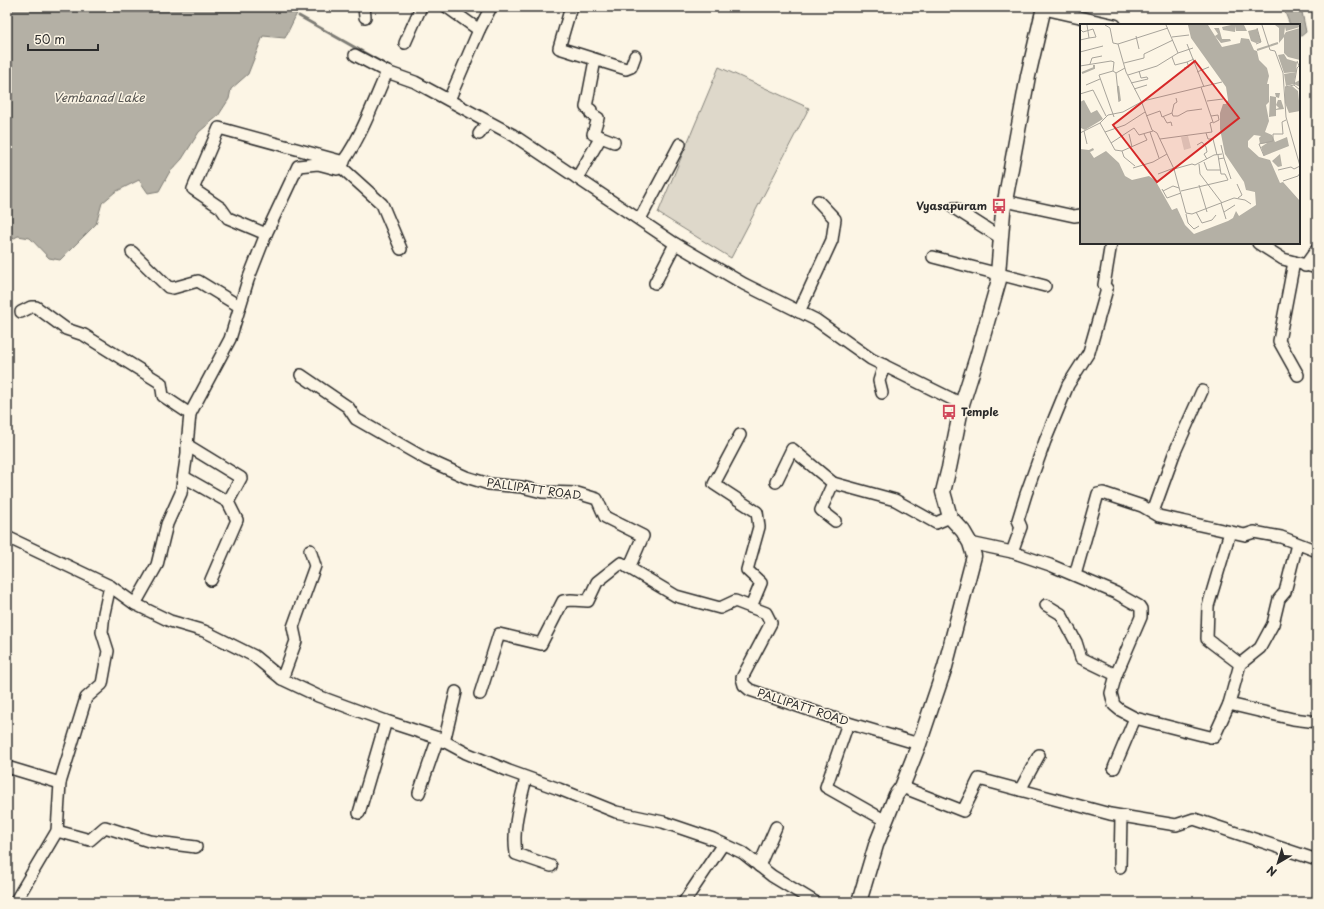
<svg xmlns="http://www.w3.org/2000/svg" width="1324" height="909" font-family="'Playpen Sans',sans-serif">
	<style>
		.green { fill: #ded8ca; stroke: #84827a }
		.water { fill: #b4b0a5; stroke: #7d7b74 }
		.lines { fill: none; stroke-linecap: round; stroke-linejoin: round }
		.stream { stroke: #7d7b74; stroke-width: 3 }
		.minor-casing { stroke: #2b2b2b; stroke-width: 14 }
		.major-casing { stroke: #2b2b2b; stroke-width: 17 }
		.minor { stroke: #fcf5e5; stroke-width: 11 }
		.major { stroke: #fcf5e5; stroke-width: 14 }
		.labels { text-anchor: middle; stroke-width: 3; stroke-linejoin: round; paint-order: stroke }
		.poi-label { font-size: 11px; font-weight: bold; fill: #2b2b2b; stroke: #fcf5e5; text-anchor: end }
		.street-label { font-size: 11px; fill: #2b2b2b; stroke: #fcf5e5 }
		.water-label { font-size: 12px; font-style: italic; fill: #545350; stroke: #fcf5e5 }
		.inset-river { fill: none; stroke: #b4b0a5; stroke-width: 2 }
		.inset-road { fill: none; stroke: #a8a49b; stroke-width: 1 }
		.view { fill: #d62828; fill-opacity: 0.15; stroke: #d62828; stroke-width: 2 }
		.inset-edge { fill: none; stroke: #2b2b2b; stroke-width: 2 }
	</style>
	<rect width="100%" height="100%" fill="#fcf5e5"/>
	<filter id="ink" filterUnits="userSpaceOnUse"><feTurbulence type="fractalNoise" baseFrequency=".025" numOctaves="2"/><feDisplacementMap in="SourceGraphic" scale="8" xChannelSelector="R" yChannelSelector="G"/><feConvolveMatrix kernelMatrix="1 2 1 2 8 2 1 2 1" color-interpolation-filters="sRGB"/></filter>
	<g filter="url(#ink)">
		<!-- green -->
		<polygon class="green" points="719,67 809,108 731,258 658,213"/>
		<!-- water -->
		<g class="water">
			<polygon points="7,7 290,7 298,11 285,38 263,36 248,74 231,89 229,99 218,116 199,132 182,159 169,173 159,191 148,193 139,180 115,192 102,203 96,224 60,260 49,258 30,238 18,236 7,242"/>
			<polygon points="1283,7 1301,7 1306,32 1300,37 1299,25 1290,25"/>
		</g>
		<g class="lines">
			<!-- stream -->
			<polyline class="stream" points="299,16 395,70"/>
			<defs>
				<g id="minor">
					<polyline points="364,7 365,17"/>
					<polyline points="447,7 479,30 449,100"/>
					<polyline points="571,7 559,48 626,69 631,67 635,56"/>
					<polyline points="1044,9 1115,25"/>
					<polyline points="479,30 491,7"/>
					<polyline points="405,43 421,7"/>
					<polyline points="355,55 387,72"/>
					<polyline points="479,134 488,122"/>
					<polyline points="601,137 614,142"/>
					<polyline points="340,166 382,204 401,249"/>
					<polyline points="577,178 601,137 593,134 598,118 591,114 591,110 586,107 595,60"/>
					<polyline points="1005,201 1074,216 1081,215"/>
					<polyline points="954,208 1001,238"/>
					<polyline points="640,219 680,144"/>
					<polyline points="266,234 228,218 221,208 193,189 219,128 344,162"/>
					<polyline points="1258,243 1283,259 1317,268"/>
					<polyline points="132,252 168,287 173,288 198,281 239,306"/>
					<polyline points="933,257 1045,286"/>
					<polyline points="1294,262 1279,341 1298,375"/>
					<polyline points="1305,266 1317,249"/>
					<polyline points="655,283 675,244"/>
					<polyline points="21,312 31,307 36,307 66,329 84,335 161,383 163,396 190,414"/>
					<polyline points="799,312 832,240 835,219 818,201"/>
					<polyline points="301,375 348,407 356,419 426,459 466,477 489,484 522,487 542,492 577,493 597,499 605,517 643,536 629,568 676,596 720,608 735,601 766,613 771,623 742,678 744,685 750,690 848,723 919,744"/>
					<polyline points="882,393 879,381 884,365"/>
					<polyline points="740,435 714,484 757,512 759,527 747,570 761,583 751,607"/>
					<polyline points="187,445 241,478 228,502"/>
					<polyline points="184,477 228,502 237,520 211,580"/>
					<polyline points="776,482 792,449 833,483 821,510 835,521"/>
					<polyline points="833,483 895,500 936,523 950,517"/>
					<polyline points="1153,512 1174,454 1202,391"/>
					<polyline points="1230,532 1208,606 1207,639 1240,664"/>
					<polyline points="7,537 110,586 135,604 170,621 204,631 254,656 282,679 318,696 386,721 438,738 466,753 509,771 559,789 616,812 663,822 713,839 743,853 772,876 815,902"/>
					<polyline points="970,543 1012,552 1050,565 1116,593 1139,606 1141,609 1141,617 1116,675 1111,693 1114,705 1120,710 1135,718 1210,737 1214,737 1229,704 1293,719 1317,722"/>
					<polyline points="1012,552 1021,527 1018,520 1026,494 1045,441 1068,385 1089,352 1107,289 1104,285 1111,243"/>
					<polyline points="1075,575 1098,494 1103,493 1142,506 1159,516 1245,535 1254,532 1281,537 1317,551"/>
					<path d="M135 604 157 565 167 524 181 493 187 453V445L190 414 230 339 248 280 266 234 298 166 318 164 337 169C358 146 374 101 387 72L415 82 513 135 674 243 744 284 816 320 871 359 962 404"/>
					<polyline points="1046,605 1061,614 1076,642 1081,658 1116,675"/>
					<polyline points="282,679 296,641 293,627 315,566 310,550"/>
					<polyline points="480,694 499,634 541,644 563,601 571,600 588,601 597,582 621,563 629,568"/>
					<polyline points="1229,704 1240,664 1260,648 1273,624 1279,599 1285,592 1297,544"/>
					<polyline points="848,723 826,787 886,821"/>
					<polyline points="444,742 456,692"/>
					<polyline points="7,767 60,783"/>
					<polyline points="1114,768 1135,718"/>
					<path d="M526 778C520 803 512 827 516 854L551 866"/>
					<polyline points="902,787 963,811 979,779 1110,814 1176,825 1194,819 1317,860"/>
					<polyline points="1020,790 1039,755"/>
					<polyline points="419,793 438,738"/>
					<polyline points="359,813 386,721"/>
					<polyline points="57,831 90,840 105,827 149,841 196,847"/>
					<polyline points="759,866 776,827"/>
					<polyline points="1120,867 1121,816"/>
					<polyline points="15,902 57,831 60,783 86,698 102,684 108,651 102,632 104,613 110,586"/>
					<polyline points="684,902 723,844"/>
				</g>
				<polyline id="major" points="859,902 876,845 896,795 902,787 919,744 945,667 974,556 970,543 963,531 950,517 943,492 949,468 962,404 977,357 999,280 998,274 1003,212 1028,76 1044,7"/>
			</defs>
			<!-- minor casing -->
			<use href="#minor" class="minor-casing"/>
			<!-- major casing -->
			<use href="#major" class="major-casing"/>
			<!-- minor -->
			<use href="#minor" class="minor"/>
			<!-- major -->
			<use href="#major" class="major"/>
		</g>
	</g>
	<!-- icons -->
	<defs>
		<symbol id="bus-bare" viewBox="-9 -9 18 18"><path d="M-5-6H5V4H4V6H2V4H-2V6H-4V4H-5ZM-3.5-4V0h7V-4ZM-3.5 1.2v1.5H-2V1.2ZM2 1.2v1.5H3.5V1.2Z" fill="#d1495b" stroke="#fcf5e5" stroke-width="2.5" paint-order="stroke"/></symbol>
	</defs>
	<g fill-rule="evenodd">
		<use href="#bus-bare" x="988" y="195" width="22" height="22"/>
		<use href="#bus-bare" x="938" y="401" width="22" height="22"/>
	</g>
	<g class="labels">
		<!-- poi labels -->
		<g class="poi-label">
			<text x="987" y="210">Vyasapuram</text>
			<text x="961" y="416" text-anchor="start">Temple</text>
		</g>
		<!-- street labels -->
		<g class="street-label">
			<text transform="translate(534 489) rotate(8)" y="4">PALLIPATT ROAD</text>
			<text transform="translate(803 707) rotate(18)" y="4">PALLIPATT ROAD</text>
		</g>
		<!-- water labels -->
		<g class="water-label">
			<text x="99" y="102">Vembanad Lake</text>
		</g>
	</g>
	<!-- overview -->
	<g transform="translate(1080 24)">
		<rect width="220" height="220" fill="#fcf5e5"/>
		<path d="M108 112 111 124 104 126 101 113Z" fill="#ded8ca"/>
		<path d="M108 1H128L142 23 160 19 161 14 169 15 174 26 177 27 179 36 187 44 189 52 187 60H189V78L186 81 189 97 185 108 192 111 195 118 207 113 209 122 184 132 181 123 187 119 180 120 179 114 181 112 174 111 168 117V123L179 133 190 136 200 159 203 158 220 177V219H0V125L9 126 13 124 14 126 10 128 14 134 26 127 39 139 45 152 52 156 69 152 75 156 92 186 97 184 105 201 114 210 148 197 153 194 156 187 159 192 176 181 175 168 166 166 164 158 145 130 140 105V89L143 80H146L148 76 146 63 111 14ZM151 1H164L167 7H156V2L155 8 143 6 142 3ZM195 1H220V3L206 7 205 3 204 11 206 8 220 4V41V36L208 33 204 29V13L199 19V4ZM134 4H139L142 15H150L151 17 141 19 135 12 138 10ZM177 5 181 18 176 19 171 17 168 7ZM204 30 207 35 217 38 216 48 204 49 198 31ZM216 48 214 59 220 56V63L214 60 206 62 204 50ZM212 62 218 67 220 87 209 89 205 79V63ZM195 69H200L199 74 196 73V85L199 84 196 81 198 76H201L204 85 196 86V92L189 93 190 72 196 73ZM4 76 11 89 17 86 23 95 5 106 1 104 0 108V78ZM200 130 202 142 198 143 192 137Z" fill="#b4b0a5"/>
		<path class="inset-river" d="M177 26 198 19M2 49 14 44V41M38 62 40 77"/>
		<path class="inset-road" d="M25 1 30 4 33 19 38 20 46 48 62 79 72 106 77 109 94 145 106 189M182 1 190 26 195 27 203 49 206 93 220 142M0 5 3 8 13 5 16 13 9 14M56 12 59 25M92 13 109 11M0 16 9 14 7 1M38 20 88 4M107 20 124 63M176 20 181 18 177 4M0 28 23 22M98 29 113 24M92 33 95 41 107 38M44 39 64 34V30L93 16M10 40 12 34 22 32M0 42 31 37 34 38 33 47 36 49 45 44M104 44 109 43 107 38 114 35M33 47 19 51 34 93M59 47 61 54 67 53 68 55M117 48 129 43M36 49 39 78M48 51 77 42 98 29 86 1M51 59 68 55M6 61 20 55M214 61 217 44 219 42 217 37M205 63 214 61 220 66M54 65 67 61M0 70 13 66 26 92M127 77 143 75M92 89 94 80 97 78 96 74M66 92 80 87 82 93 92 89 93 92H98L107 87 122 85M83 92 87 99 91 98 92 102M131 92 138 91 139 96 133 99M20 99 35 126 42 127 44 133 55 142M4 107 7 120M25 108 45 101 65 88M70 108 79 134M0 109 20 99 28 91 43 88 63 77 142 58M126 109 128 115H133L137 131M49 110 52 123M80 115 132 108 130 99 133 98 121 63M31 119 54 104 59 111 73 107M117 121 122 118 126 123 127 128 124 130 127 135M42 127 67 116 64 110M184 132 179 120 193 117V110H203L202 98 206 96M144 134 151 155M138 135 144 134 141 121M124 138 127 146H140M119 140 120 150 142 179M53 144 73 138 87 130M94 145 112 140 115 141 134 131 142 130M198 146 211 143 214 145 220 142M78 150 94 144M203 157 218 152 220 149M157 160 162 171 158 174M119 161 127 188M82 165 87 174 101 169M83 167 93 162 99 164M101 167 148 156 145 150H141L138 131M141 179 146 195M116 188 122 199 132 196 136 191M144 188 155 181M106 189 112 190 154 174 165 176 171 180M106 190 108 199 114 205 119 202"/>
		<path class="view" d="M115 37 159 94 77 158 33 101Z"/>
		<rect width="220" height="220" class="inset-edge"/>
	</g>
	<!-- margin -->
	<rect width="1324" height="909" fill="none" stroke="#fcf5e5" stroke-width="24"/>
	<rect x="12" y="12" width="1300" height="885" fill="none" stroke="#2b2b2b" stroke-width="1.5" filter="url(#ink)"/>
	<!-- north arrow -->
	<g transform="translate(1278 863) rotate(218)" stroke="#fcf5e5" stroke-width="3" paint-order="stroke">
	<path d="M0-3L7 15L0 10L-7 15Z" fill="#2b2b2b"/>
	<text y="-6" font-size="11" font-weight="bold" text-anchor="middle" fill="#2b2b2b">N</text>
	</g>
	<!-- scale -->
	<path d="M28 44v6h70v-6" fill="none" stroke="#2b2b2b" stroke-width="2"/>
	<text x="34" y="44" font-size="12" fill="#2b2b2b" stroke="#fcf5e5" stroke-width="3" paint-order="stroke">50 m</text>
</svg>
